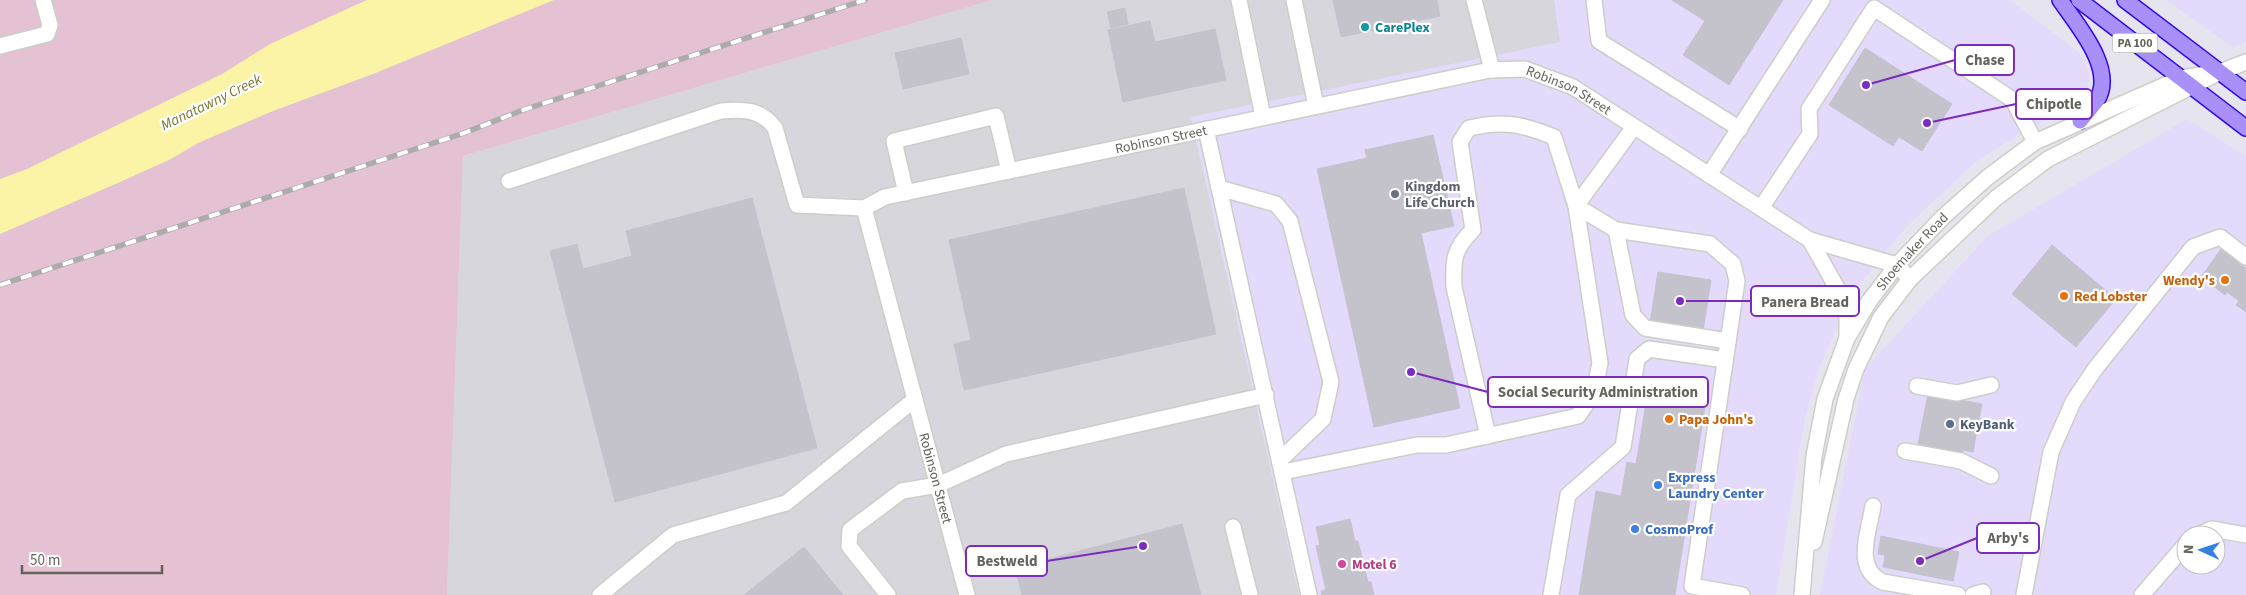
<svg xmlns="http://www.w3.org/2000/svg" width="2246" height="595" font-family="'Source Sans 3',sans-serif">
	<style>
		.commercial { fill: #e3dafc; fill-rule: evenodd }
		.industrial { fill: #d7d6dc }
		.green { fill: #e4c1d3 }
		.water { fill: #fbf4a6 }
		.building { fill: #c4c2cb; stroke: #c5c2d2 }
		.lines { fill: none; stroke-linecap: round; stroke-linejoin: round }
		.minor-casing { stroke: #cdcec7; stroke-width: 18 }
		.highway-casing { stroke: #300ae7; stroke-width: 18 }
		.minor { stroke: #fff; stroke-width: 15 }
		.highway { stroke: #a890f8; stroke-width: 15 }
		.rail-casing { stroke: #acacaa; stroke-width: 5.5 }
		.rail { stroke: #fff; stroke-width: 4; stroke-dasharray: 11; stroke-linecap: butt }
		.culture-dot { fill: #0f9aa8; stroke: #fff; stroke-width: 2 }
		.worship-dot { fill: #6b7280; stroke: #fff; stroke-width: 2 }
		.food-dot { fill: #e8710a; stroke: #fff; stroke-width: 2 }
		.service-dot { fill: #5c6f8a; stroke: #fff; stroke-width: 2 }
		.shop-dot { fill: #3f7fe0; stroke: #fff; stroke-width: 2 }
		.hotel-dot { fill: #d1479c; stroke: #fff; stroke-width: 2 }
		.labels { text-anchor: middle; stroke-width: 4.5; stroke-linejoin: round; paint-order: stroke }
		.shield { fill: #fff; stroke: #92928d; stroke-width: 1 }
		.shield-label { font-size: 12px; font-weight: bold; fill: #63645c }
		.culture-label { font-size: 14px; font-weight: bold; fill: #0d838f; stroke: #fff; text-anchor: start }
		.street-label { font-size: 14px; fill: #63645c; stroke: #fff }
		.worship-label { font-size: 14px; font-weight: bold; fill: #5b616d; stroke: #fff; text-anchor: start }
		.food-label { font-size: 14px; font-weight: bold; fill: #c56008; stroke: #fff; text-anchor: start }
		.service-label { font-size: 14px; font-weight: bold; fill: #4e5e75; stroke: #fff; text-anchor: start }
		.shop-label { font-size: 14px; font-weight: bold; fill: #366cbe; stroke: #fff; text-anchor: start }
		.hotel-label { font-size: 14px; font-weight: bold; fill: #b23c85; stroke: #fff; text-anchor: start }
		.water-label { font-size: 15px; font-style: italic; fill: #797933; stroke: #fff }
		.leader { fill: none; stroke: #7b2cbf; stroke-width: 2 }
		.callout-dot { fill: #7b2cbf; stroke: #fff; stroke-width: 2 }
		.callout { fill: #fff; stroke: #7b2cbf; stroke-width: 2 }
		.callout-label { font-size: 15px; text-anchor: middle; font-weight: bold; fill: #63645c }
	</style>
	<rect width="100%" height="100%" fill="#e6e4ee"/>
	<!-- commercial -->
	<g class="commercial">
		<polygon points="1554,0 2010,0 2077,51 2084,60 2089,74 2088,86 2074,105 2026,130 1973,164 1906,227 1853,293 1819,368 1805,417 1776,595 1299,595 1191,117 1559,42"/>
		<polygon points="2166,0 2246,0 2246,42 2233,47"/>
		<path d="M2187 119 2246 156V595H1820L1865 369 1988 236ZM2186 535H2216V565H2186Z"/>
	</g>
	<!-- industrial -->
	<polygon class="industrial" points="992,0 1554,0 1560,42 1191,117 1299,595 447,595 463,156"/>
	<!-- green -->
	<polygon class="green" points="0,0 992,0 463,156 447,595 0,595"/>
	<!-- water -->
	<polygon class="water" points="367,0 554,0 373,74 273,111 198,143 171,159 120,182 0,234 0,179 27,169 222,74 270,44"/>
	<!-- building -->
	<g class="building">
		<polygon points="1333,0 1437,0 1440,16 1341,37"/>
		<polygon points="1672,0 1783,0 1729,85 1683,55 1705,21"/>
		<polygon points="1125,8 1128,24 1111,28 1107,12"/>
		<polygon points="1150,21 1155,42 1215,29 1226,80 1123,102 1108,30"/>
		<polygon points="961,38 969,74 903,89 895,53"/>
		<polygon points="1865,48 1952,104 1922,151 1899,137 1893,146 1829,105"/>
		<polygon points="1433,135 1454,226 1421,233 1460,408 1374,427 1317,169 1367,158 1365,150"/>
		<polygon points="1184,188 1216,334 964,390 954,344 971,340 949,240"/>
		<polygon points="752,198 817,448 615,502 550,251 577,244 583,269 632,256 626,231"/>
		<polygon points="2052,245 2116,299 2076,347 2012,294"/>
		<polygon points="2221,249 2246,268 2246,312 2236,305 2239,301 2227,292 2225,295 2201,277"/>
		<polygon points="1658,272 1711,280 1703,331 1650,323"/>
		<polygon points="1650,379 1708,388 1675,595 1579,595 1596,491 1621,496 1627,462 1636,464"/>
		<polygon points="1928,394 1982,404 1973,452 1963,450 1960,469 1943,466 1946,449 1918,444"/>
		<polygon points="1350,519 1355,541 1358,541 1368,582 1371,582 1374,595 1322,595 1321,591 1326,590 1316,546 1320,545 1316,527"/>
		<polygon points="1182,524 1201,595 1022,595 1015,568"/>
		<polygon points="1881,536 1959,552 1953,581 1883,567 1885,555 1878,554"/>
		<polygon points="804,547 843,595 744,595"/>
	</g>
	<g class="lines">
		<defs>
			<g id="minor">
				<polyline points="1239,0 1263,117"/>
				<polyline points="1294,0 1316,106"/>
				<polyline points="1474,0 1492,70"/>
				<polyline points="1594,0 1599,41 1740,129"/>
				<polyline points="0,46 47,34 50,25 43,0"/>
				<polyline points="1206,129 1309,595"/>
				<polyline points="1709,175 1822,0"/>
				<path d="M509 181 721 111C743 109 761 109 775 128L797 205 864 208"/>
				<polyline points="1219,188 1276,204 1290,221 1331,382 1323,419 1280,460"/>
				<polyline points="906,193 894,141 996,116 1009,171"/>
				<polyline points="1761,208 1810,134 1809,109 1874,8 2013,100 2035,142"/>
				<polyline points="1616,230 1633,315 1645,328 1728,341"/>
				<polyline points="1810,240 1847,306 1847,338"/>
				<polyline points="1917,386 1957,393 1991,385"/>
				<path d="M1488 436 1454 287C1453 261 1453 249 1473 230L1460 142 1469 128C1503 120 1522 124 1554 137L1576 206 1616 230 1710 244 1733 264 1737 281 1692 586 1742 595"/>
				<polyline points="1905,451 1961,461 1991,476"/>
				<polyline points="1283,472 1417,445 1446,445 1578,416 1594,393 1600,363 1576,206 1634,127"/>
				<path d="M1873 506C1869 531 1853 569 1883 582L1958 595"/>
				<polyline points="1233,527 1250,595"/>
				<polyline points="2198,535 2212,529 2246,535"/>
				<polyline points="1814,542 1846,399 1856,369 1881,317 1910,279 1996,198 2048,159 2220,72 2246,62"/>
				<polyline points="600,595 673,535 786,503 914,400"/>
				<polyline points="888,595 849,546 850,530 902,491 938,485 1006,454 1266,395"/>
				<path id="s1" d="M967 595 864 208 885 197 1490 70 1525 69 1573 87 1810 240 1897 265 1910 279"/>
				<polyline points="1551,595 1568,495 1623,447 1637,359 1649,349 1725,360"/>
				<path id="s2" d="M1802 595 1814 456 1825 399 1847 338 1870 300 1897 265 1943 217 1988 177 2035 142 2181 78 2220 72"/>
				<polyline points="1973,595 1983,592"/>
				<polyline points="2024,595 2051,452 2073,402 2095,369 2193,247 2220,237 2246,257"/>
				<polyline points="2142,595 2186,544"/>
			</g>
			<g id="highway">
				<path d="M2060 0C2077 25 2116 69 2097 100 2092 107 2085 114 2080 121"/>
				<polyline points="2079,0 2246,128"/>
				<polyline points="2125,0 2246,92"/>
			</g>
		</defs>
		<!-- minor casing -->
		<use href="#minor" class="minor-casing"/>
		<!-- highway casing -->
		<use href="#highway" class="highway-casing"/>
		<!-- minor -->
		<use href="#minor" class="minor"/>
		<!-- highway -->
		<use href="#highway" class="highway"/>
		<defs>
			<polyline id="rail" points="0,285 464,133 523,110 865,0"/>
		</defs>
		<!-- rail casing -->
		<use href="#rail" class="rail-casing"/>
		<!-- rail -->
		<use href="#rail" class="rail"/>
	</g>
	<!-- markers -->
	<circle class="culture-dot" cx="1365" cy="27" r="5"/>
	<circle class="worship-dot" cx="1395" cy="194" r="5"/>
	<g class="food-dot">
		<circle cx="2225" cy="280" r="5"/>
		<circle cx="2064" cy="296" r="5"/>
		<circle cx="1669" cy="419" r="5"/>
	</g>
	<circle class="service-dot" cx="1950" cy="424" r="5"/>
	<g class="shop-dot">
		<circle cx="1658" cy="485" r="5"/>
		<circle cx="1635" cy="529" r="5"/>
	</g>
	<circle class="hotel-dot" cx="1342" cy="564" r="5"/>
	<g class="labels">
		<!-- shield labels -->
		<rect class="shield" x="2112.5" y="33.5" width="45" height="19" rx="4"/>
		<g class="shield-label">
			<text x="2135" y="47">PA 100</text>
		</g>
		<!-- culture labels -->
		<g class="culture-label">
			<text x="1375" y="32">CarePlex</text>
		</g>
		<!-- street labels -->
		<g class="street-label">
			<text dy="5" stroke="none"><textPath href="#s1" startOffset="1126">Robinson Street</textPath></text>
			<text dy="5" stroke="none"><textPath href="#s1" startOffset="706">Robinson Street</textPath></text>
			<text dy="5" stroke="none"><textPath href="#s2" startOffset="371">Shoemaker Road</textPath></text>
			<text transform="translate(936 478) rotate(75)" y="5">Robinson Street</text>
		</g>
		<!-- worship labels -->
		<g class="worship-label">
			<text x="1405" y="191">Kingdom<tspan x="1405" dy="16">Life Church</tspan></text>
		</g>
		<!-- food labels -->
		<g class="food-label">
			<text x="2215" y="285" text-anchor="end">Wendy's</text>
			<text x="2074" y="301">Red Lobster</text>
			<text x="1679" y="424">Papa John's</text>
		</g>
		<!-- service labels -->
		<g class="service-label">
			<text x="1960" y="429">KeyBank</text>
		</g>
		<!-- shop labels -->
		<g class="shop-label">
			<text x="1668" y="482">Express<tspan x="1668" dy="16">Laundry Center</tspan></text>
			<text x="1645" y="534">CosmoProf</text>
		</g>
		<!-- hotel labels -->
		<g class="hotel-label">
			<text x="1352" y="569">Motel 6</text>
		</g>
		<!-- water labels -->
		<g class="water-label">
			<text transform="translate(211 102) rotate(-26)" y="5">Manatawny Creek</text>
		</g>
	</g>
	<!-- callouts -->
	<path class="leader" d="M1866 85L1955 60M1927 123L2016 104M1680 301L1751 301M1411 372L1488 392M1920 561L1977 538M1143 546L1047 561"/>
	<g class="callout-dot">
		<circle cx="1866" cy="85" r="5"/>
		<circle cx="1927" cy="123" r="5"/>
		<circle cx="1680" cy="301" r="5"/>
		<circle cx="1411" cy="372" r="5"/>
		<circle cx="1920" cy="561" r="5"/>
		<circle cx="1143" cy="546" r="5"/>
	</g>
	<g class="callout">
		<rect x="1955" y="45" width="59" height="30" rx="5"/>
		<rect x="2016" y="89" width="76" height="30" rx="5"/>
		<rect x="1751" y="286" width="108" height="30" rx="5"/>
		<rect x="1488" y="377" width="220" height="30" rx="5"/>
		<rect x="1977" y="523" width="62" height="30" rx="5"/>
		<rect x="966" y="546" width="81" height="30" rx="5"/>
	</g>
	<g class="callout-label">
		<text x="1985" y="65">Chase</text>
		<text x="2054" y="109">Chipotle</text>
		<text x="1805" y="307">Panera Bread</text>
		<text x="1598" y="397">Social Security Administration</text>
		<text x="2008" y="543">Arby's</text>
		<text x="1007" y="566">Bestweld</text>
	</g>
	<!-- north arrow -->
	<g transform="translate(2201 550) rotate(273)"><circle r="24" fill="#ffffff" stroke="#c1c1be"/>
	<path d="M0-4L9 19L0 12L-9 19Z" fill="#3581e2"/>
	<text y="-8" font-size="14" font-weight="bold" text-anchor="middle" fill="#63645c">N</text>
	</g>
	<!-- scale -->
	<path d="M22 565v8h140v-8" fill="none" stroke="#63645c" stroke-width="2.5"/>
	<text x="30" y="565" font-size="15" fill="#63645c" stroke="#ffffff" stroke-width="4" paint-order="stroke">50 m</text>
</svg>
